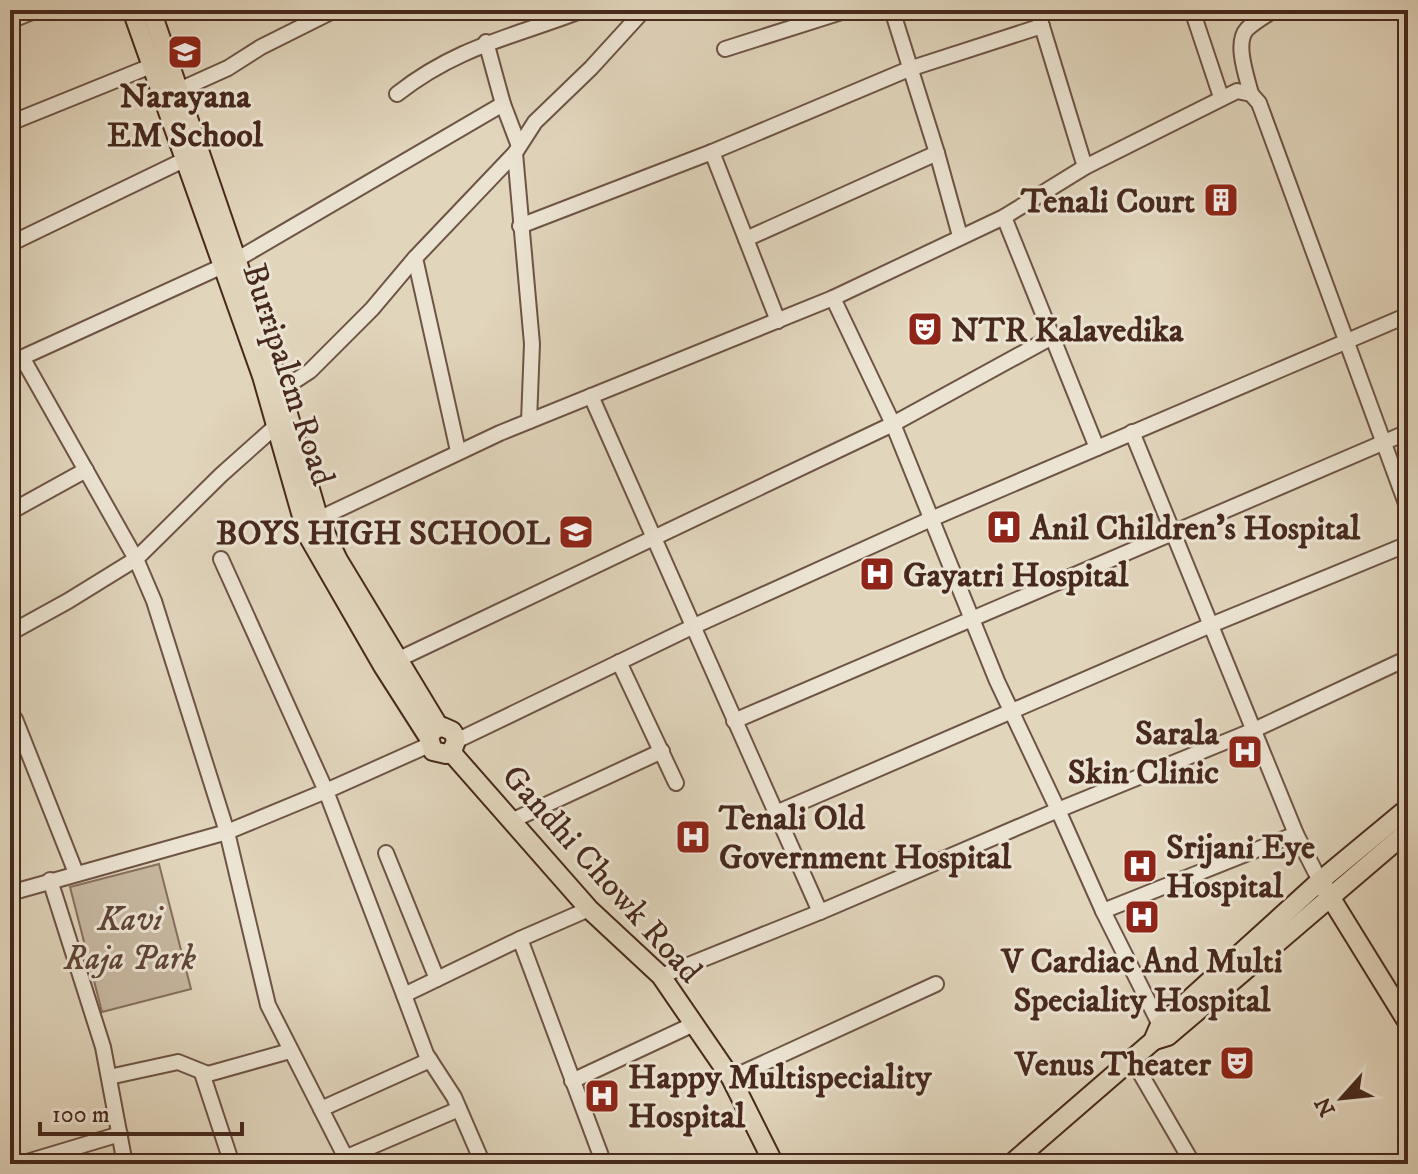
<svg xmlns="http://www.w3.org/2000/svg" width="1418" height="1174" font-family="'IM FELL DW Pica',serif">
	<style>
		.green { fill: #c7b8a1; stroke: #87705f; stroke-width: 2 }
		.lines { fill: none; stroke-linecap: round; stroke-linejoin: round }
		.minor-casing { stroke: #6e5445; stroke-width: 18 }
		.major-casing { stroke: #47291d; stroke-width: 22 }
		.minor { stroke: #ece4d3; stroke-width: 14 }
		.major { stroke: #e1d5bc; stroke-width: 18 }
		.labels { text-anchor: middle; stroke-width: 6; stroke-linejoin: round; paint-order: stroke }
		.poi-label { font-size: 34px; font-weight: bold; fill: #47291d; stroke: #ece4d3; text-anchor: start }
		.street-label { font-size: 34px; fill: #47291d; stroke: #ece4d3 }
		.park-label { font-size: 34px; font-style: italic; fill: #614637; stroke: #ece4d3 }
	</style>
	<rect width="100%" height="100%" fill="#e1d5bc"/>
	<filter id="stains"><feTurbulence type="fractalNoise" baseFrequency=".0025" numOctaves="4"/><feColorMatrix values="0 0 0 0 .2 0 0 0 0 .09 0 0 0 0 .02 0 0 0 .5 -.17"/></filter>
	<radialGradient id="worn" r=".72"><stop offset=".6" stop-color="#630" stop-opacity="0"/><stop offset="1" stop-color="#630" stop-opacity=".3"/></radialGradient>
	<!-- green -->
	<polygon class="green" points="159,864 191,989 102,1012 70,887"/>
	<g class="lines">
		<defs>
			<g id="minor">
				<polyline points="892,10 937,153 960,236"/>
				<polyline points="1037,10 1085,167"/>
				<polyline points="1192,10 1221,97"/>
				<polyline points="10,21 37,10"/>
				<polyline points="486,42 503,104 519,146"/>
				<polyline points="725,49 848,10"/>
				<polyline points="177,91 228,68 261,47 335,10"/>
				<path d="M397 94C458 46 513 37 583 10"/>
				<path d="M1251 94C1247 77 1234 43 1247 29 1254 22 1265 16 1274 10"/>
				<polyline points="10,123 151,66"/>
				<polyline points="712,152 778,321"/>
				<polyline points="515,153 532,344 529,421"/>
				<polyline points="1004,217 1097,448"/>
				<polyline points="520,226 712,152 909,69 1042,26"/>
				<polyline points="746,239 937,153"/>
				<polyline points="10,244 184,160"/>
				<polyline points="415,258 458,451"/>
				<polyline points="833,298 893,424 997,681 1058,810 1103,911 1164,1033"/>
				<polyline points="10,363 236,260 503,104"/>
				<polyline points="281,390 310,371 372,309 415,258 515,153 535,122 591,68 644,10"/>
				<polyline points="591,396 820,912"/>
				<polyline points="1132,432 1296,834 1320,881"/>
				<polyline points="10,512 86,470"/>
				<polyline points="312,522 500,433 833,298 1004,217 1085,167 1237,91 1251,94 1259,103 1408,509"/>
				<polyline points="221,559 326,791 227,832 268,1005 349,1164"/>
				<polyline points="10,633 68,601 136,559 221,475 277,425"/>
				<polyline points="397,660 893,424 1052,337"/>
				<polyline points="619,662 676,783"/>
				<polyline points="15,719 76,873"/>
				<polyline points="734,721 1408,432"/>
				<polyline points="456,741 692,627 931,519 1408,315"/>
				<polyline points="776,813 1211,625 1408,544"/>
				<polyline points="511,821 662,751"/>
				<polyline points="386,853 437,979"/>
				<polyline points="50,880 103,1047 125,1164"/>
				<polyline points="10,893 227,832 154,601 136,559 23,359"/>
				<polyline points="589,909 520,939 604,1164"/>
				<polyline points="1103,911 1296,834"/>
				<polyline points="661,976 820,912 1058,810 1254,730 1408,658"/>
				<polyline points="404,995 326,791 429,745"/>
				<polyline points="1132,1059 1193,1164"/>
				<polyline points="202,1073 232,1164"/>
				<polyline points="109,1077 178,1062 208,1074 290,1051"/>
				<polyline points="731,1078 936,984"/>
				<polyline points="572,1081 694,1024"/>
				<polyline points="321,1109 430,1060"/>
				<polyline points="347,1157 459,1109"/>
				<polyline points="20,1164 120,1134"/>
				<polyline points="483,1164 454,1097 426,1054 404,995 520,939"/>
			</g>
			<g id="major">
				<path d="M132 10 262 376 307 534 383 666 429 738 433 751 446 754C456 749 458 739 452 731L443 727 434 729 429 738"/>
				<polyline points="151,10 281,390 319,520 338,560 439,727"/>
				<polyline points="451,752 589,909 661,976 731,1078 774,1164"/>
				<polyline points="1324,887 1408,1023"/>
				<polyline points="1155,1040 1168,1036 1408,831"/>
				<polyline points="1011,1164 1153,1041 1159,1027 1320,881 1408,808"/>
			</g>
		</defs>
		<!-- minor casing -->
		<use href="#minor" class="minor-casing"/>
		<!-- major casing -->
		<use href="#major" class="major-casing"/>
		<!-- minor -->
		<use href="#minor" class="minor"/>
		<!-- major -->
		<use href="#major" class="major"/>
	</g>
	<!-- icons -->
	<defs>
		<symbol id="school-square" viewBox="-11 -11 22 22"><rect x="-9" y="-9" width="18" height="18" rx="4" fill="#8f2418" stroke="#ece4d3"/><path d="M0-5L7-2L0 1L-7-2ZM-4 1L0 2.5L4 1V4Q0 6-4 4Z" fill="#fff"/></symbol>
		<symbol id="building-square" viewBox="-11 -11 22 22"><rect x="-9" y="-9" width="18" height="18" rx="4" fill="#8f2418" stroke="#ece4d3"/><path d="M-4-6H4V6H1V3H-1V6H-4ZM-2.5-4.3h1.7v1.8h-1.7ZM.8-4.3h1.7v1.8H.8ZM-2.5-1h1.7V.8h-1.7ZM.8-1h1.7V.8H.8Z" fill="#fff"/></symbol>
		<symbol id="theatre-square" viewBox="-11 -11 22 22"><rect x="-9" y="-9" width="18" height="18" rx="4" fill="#8f2418" stroke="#ece4d3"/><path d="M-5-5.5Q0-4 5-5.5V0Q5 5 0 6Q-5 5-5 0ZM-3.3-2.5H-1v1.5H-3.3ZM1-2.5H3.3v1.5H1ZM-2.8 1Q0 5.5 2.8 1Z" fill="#fff"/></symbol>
		<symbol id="hospital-square" viewBox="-11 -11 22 22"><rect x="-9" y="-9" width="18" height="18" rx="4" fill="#8f2418" stroke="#ece4d3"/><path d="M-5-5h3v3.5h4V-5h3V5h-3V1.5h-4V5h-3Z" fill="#fff"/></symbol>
	</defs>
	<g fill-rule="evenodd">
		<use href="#school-square" x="165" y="32" width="40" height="40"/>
		<use href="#building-square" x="1201" y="180" width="40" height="40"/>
		<use href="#theatre-square" x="905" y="309" width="40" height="40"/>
		<use href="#hospital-square" x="984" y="507" width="40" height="40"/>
		<use href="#school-square" x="556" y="512" width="40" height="40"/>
		<use href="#hospital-square" x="857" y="554" width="40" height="40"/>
		<use href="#hospital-square" x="1225" y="732" width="40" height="40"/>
		<use href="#hospital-square" x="673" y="817" width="40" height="40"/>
		<use href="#hospital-square" x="1120" y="846" width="40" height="40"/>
		<use href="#hospital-square" x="1122" y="897" width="40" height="40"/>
		<use href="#theatre-square" x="1217" y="1043" width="40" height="40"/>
		<use href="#hospital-square" x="582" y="1076" width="40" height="40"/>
	</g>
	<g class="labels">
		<!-- poi labels -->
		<g class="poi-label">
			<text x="185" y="107" text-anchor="middle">Narayana<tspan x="185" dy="39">EM School</tspan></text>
			<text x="1195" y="212" text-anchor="end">Tenali Court</text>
			<text x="951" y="341">NTR Kalavedika</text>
			<text x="1030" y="539">Anil Children's Hospital</text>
			<text x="550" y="544" text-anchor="end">BOYS HIGH SCHOOL</text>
			<text x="903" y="586">Gayatri Hospital</text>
			<text x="1219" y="744" text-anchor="end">Sarala<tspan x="1219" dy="39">Skin Clinic</tspan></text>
			<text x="719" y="829">Tenali Old<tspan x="719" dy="39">Government Hospital</tspan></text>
			<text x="1166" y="858">Srijani Eye<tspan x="1166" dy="39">Hospital</tspan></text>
			<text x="1142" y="972" text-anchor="middle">V Cardiac And Multi<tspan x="1142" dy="39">Speciality Hospital</tspan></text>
			<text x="1211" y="1075" text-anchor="end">Venus Theater</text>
			<text x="628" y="1088">Happy Multispeciality<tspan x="628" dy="39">Hospital</tspan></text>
		</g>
		<!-- street labels -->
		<g class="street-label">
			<text transform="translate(290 374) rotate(72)" y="12">Burripalem Road</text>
			<text transform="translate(603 873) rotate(48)" y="12">Gandhi Chowk Road</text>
		</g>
		<!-- park labels -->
		<g class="park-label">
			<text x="130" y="930">Kavi<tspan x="130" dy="39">Raja Park</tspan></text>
		</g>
	</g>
	<!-- margin -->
	<rect width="1418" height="1174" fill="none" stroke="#e1d5bc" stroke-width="40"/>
	<rect x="12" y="12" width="1394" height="1150" fill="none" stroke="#47291d" stroke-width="4"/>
	<rect x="20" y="20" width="1378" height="1134" fill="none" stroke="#47291d" stroke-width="2"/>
	<!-- north arrow -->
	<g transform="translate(1342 1098) rotate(243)" stroke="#ece4d3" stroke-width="6" paint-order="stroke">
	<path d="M0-6L14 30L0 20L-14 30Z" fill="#47291d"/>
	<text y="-12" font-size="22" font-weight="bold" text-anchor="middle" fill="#47291d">N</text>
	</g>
	<!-- scale -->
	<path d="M40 1122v12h202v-12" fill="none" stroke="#47291d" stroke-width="4"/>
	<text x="52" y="1122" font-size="24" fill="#47291d" stroke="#ece4d3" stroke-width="6" paint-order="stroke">100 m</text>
	<rect width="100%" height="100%" filter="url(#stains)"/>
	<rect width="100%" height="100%" fill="url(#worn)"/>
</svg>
